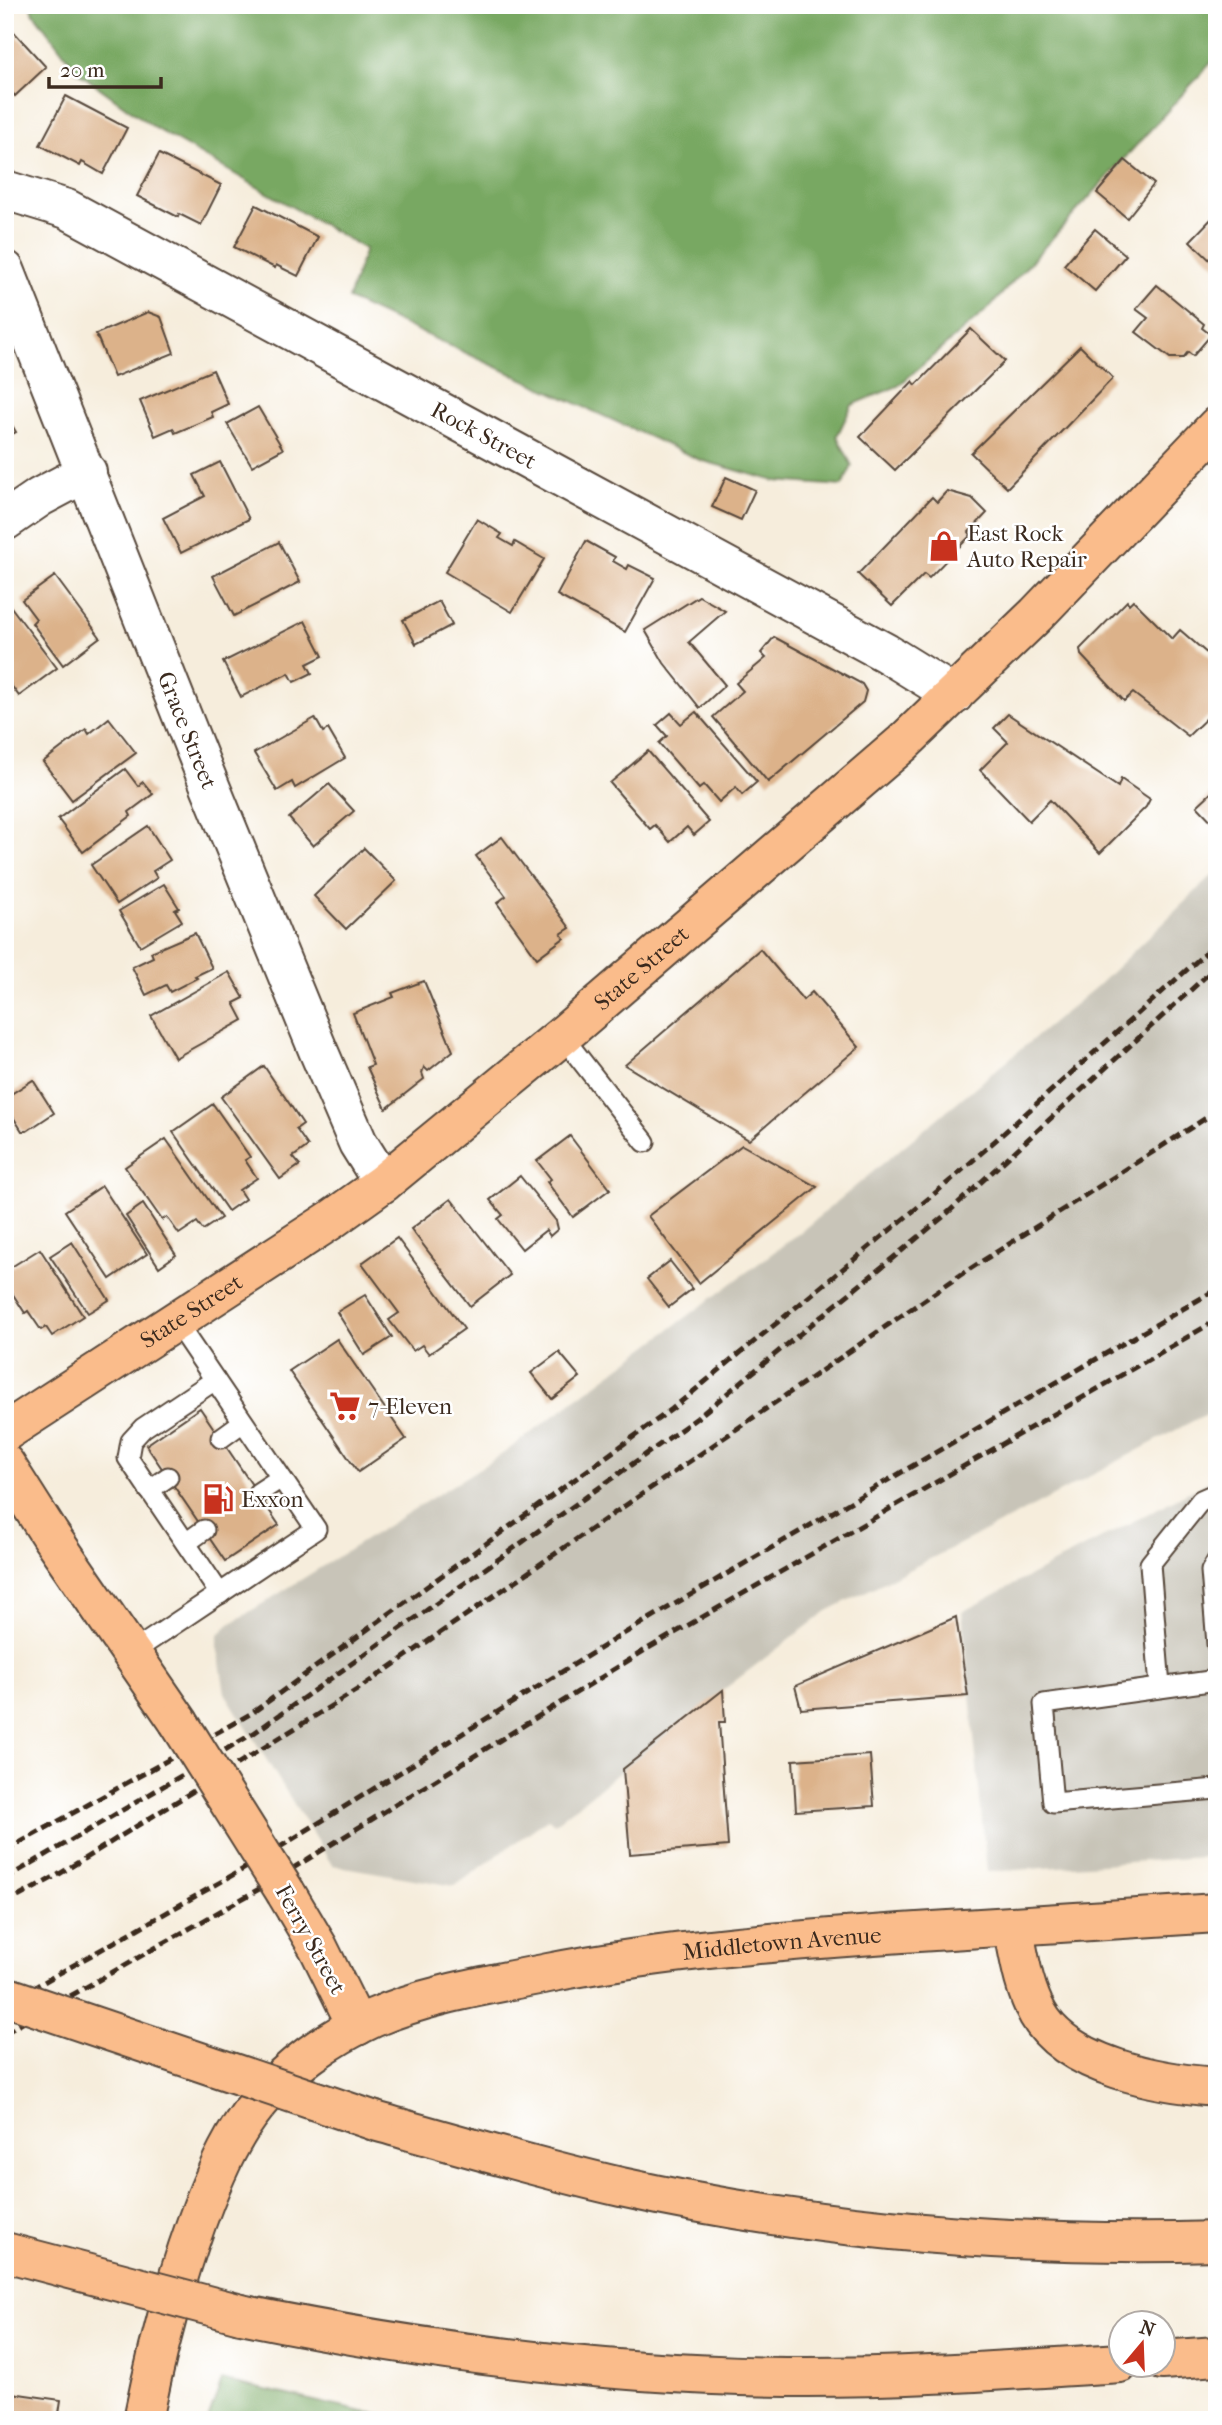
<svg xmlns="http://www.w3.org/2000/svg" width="1222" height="2425" font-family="'IM FELL French Canon',serif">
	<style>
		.industrial { fill: #c8c4b8 }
		.forest { fill: #78a862; stroke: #5a6940; stroke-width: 2 }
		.building { fill: #dcb28a }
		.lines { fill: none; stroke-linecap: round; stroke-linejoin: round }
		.lane-casing { stroke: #57473a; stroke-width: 23 }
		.street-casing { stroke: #57473a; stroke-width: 42 }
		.primary-casing { stroke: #57473a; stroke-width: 42 }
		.highway-casing { stroke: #57473a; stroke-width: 42 }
		.lane { stroke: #fff; stroke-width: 19 }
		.street { stroke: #fff; stroke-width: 38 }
		.primary { stroke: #fabc8b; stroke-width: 38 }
		.highway { stroke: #fabc8b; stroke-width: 38 }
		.rail { stroke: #3b2a1e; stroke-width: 5; stroke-dasharray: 10 5; stroke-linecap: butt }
		.primary-bridge-casing { stroke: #57473a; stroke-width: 42; stroke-linecap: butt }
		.highway-bridge-casing { stroke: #57473a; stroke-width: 42; stroke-linecap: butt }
		.primary-bridge { stroke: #fabc8b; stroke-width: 38 }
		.highway-bridge { stroke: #fabc8b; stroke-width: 38 }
		.labels { text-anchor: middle; stroke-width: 5; stroke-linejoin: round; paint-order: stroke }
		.street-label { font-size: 23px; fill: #3b2a1e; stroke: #fff }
		.poi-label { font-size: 23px; fill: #3b2a1e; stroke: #fff; text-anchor: start }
	</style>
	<rect width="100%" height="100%" fill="#fff"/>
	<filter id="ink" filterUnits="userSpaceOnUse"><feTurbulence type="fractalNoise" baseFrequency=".0143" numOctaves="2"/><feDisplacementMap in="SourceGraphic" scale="14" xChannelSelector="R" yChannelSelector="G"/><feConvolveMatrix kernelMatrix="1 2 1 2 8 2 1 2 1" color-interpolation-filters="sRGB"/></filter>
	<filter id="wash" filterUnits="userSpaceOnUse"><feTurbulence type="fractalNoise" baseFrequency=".00686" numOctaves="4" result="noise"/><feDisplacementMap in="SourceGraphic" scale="28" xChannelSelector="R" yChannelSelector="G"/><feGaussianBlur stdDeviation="1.57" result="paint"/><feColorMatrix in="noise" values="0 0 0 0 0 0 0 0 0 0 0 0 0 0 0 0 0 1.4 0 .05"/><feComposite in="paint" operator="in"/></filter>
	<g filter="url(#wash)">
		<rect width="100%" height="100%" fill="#f6eddc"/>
		<!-- industrial -->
		<g class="industrial">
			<polygon points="1217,871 1217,1408 1023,1512 827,1611 723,1690 554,1824 549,1818 455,1886 332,1865 225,1693 218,1649 218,1635 230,1624 504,1453 798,1234 1097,986"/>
			<polygon points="1217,1477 1217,1856 987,1872 962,1612"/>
		</g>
		<!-- forest -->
		<g class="forest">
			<polygon points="30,5 1217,5 1217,56 990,307 898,386 852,405 837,436 852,466 842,486 775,481 700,460 348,299 365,249 155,128 78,72 33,12"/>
			<polygon points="222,2380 363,2412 434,2420 208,2420"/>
		</g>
		<g id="blocks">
			<!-- building -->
			<g class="building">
				<polygon points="14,32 46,67 15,96 5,85 5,40"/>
				<polygon points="66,96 127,128 103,174 82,162 80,166 40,145"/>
				<polygon points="159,154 221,185 201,225 179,214 178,217 137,196"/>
				<polygon points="1125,160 1154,184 1127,218 1097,193"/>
				<polygon points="256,205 318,237 298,276 276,265 275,268 234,247"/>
				<polygon points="1217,213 1217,267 1190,241"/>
				<polygon points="1095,229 1126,255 1095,291 1064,265"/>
				<polygon points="1157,285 1204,324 1202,328 1211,335 1193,356 1188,352 1183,358 1170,358 1136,332 1148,318 1136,309"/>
				<polygon points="148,312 161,317 174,353 114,377 96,334"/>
				<polygon points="971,329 1005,361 895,470 860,437 913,381 916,385"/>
				<polygon points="1080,346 1113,378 1007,488 971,453"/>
				<polygon points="213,370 228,404 211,412 213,417 175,433 173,428 155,436 140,401"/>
				<polygon points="258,407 283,449 252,466 227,424"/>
				<polygon points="5,413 16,432 5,438"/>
				<polygon points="220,462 249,519 181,553 163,518 205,496 194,475"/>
				<polygon points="726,477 755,490 741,520 712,507"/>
				<polygon points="947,491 972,498 987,513 969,532 971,535 929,578 924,574 892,606 858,574 932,497 937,502"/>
				<polygon points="477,519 502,534 499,538 513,546 515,542 544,559 512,612 445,572"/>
				<polygon points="586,541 615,557 613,561 627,569 629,565 655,578 625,632 557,595"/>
				<polygon points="279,542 300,582 234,616 213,576"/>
				<polygon points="55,576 100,637 63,665 32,623 36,619 22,600"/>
				<polygon points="699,596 725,611 689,642 725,685 700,708 664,663 645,630"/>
				<polygon points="1133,600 1172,639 1180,630 1217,662 1217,708 1188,736 1133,693 1124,701 1081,655 1080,649 1127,601 1129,604"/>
				<polygon points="439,601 452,625 416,644 403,620"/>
				<polygon points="11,607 57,668 19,696 5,677 5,611"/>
				<polygon points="305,621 323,656 307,664 312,673 294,682 289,673 241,697 223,662"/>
				<polygon points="774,637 862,684 866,691 863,702 768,782 713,717 743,691 736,683 766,658 761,653"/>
				<polygon points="696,712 757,782 742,795 736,787 719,802 704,785 699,789 659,743 667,736 657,725 671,713 681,724"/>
				<polygon points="1008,714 1118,787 1121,779 1150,799 1146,807 1100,853 1050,800 1029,821 980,770 1008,742 994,728"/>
				<polygon points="109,718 136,753 72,800 43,762 86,729 89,734"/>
				<polygon points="315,718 323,732 328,729 345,758 295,788 292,782 277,791 254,753"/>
				<polygon points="648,751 709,822 694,835 687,827 670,842 655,825 650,829 610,783"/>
				<polygon points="125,769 138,786 143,782 153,794 129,812 131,816 83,852 58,819"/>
				<polygon points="329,784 354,811 313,846 289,818"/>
				<polygon points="1211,793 1217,799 1217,827 1197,806"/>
				<polygon points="148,826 170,860 153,871 157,878 117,904 91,865"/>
				<polygon points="502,837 570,928 561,934 564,938 537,958 497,903 506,896 476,856"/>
				<polygon points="364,848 396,881 346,929 314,896"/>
				<polygon points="164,884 179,908 175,910 182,921 140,946 119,911"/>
				<polygon points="195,933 212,968 195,976 197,978 170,992 166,985 146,995 132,967 153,957 151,952"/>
				<polygon points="760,949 803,1000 812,992 859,1047 749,1140 625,1065"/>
				<polygon points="229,972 244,998 234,1003 243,1020 175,1058 151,1016"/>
				<polygon points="424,981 453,1051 428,1071 424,1067 422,1073 424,1079 386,1109 367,1067 373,1065 353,1013 394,997 392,993"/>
				<polygon points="264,1066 303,1124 296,1129 308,1146 293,1157 300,1165 280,1179 221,1097"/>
				<polygon points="33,1080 54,1113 27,1131 22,1131 5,1104 5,1098"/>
				<polygon points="213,1104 250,1157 245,1160 257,1178 239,1190 245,1199 228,1211 173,1132"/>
				<polygon points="570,1136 610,1189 573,1217 547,1182 551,1179 537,1161"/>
				<polygon points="166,1139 221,1218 203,1230 197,1222 179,1234 167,1217 162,1220 125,1167"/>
				<polygon points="742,1145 817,1187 699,1283 648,1216"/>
				<polygon points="520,1176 556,1221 558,1229 550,1236 546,1230 522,1249 498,1219 503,1215 490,1200"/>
				<polygon points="102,1186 147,1254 110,1279 65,1211"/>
				<polygon points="451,1199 510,1275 470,1306 411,1229"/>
				<polygon points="143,1204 176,1255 159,1267 126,1216"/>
				<polygon points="397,1238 464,1329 429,1354 422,1345 413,1351 389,1320 399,1313 362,1263"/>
				<polygon points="72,1242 109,1300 88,1313 50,1256"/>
				<polygon points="40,1249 83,1316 52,1336 46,1327 41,1330 28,1311 25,1313 5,1282 5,1271"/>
				<polygon points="670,1261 692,1289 669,1307 647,1279"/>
				<polygon points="365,1295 392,1337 364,1355 337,1312"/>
				<polygon points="337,1339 406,1439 358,1472 289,1371"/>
				<polygon points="559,1352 580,1377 552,1399 531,1373"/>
				<polygon points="200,1408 279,1525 225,1561 146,1445"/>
				<polygon points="956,1617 968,1696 801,1709 795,1686"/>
				<polygon points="723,1690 725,1722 719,1722 728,1846 630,1854 623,1769"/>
				<polygon points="870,1755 874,1806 796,1811 793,1760"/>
				<polygon points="5,2392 61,2400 58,2420 5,2420"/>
			</g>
		</g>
	</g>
	<g filter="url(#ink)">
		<use href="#blocks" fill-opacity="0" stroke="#57473a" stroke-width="2"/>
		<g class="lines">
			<defs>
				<g id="lane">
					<polyline points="562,1036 645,1142"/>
					<polyline points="215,1380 143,1428 131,1441 128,1458 220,1594"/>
					<polyline points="221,1438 243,1422"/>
					<polyline points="149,1490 168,1477"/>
					<polyline points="258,1493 281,1478"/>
					<polyline points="186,1543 204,1530"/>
					<polyline points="1217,1561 1211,1571 1217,1644"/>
					<polyline points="131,1653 316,1529 175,1321"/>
					<polyline points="1217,1680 1044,1704 1053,1803 1217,1789"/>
					<polyline points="1160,1687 1150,1564 1201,1500 1217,1493"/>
				</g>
				<g id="street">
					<path id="s1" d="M5 190 67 209 886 653 954 695"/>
					<path id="s2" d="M5 270 201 764 318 1050 358 1143 383 1183"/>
					<polyline points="5,521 40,497 87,472"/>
				</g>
				<g id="primary">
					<path id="s3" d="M5 1432 331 1220 383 1183 562 1036 903 743 1036 615 1217 426"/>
					<polyline points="5,1464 50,1535 178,1721"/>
					<polyline points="286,1893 318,1947 357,2026"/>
					<path id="s4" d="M143 2420C158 2345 177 2272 205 2200 218 2168 233 2134 256 2106 286 2068 329 2038 373 2018 425 1995 493 1984 548 1973 665 1950 783 1941 902 1933 1007 1926 1112 1920 1217 1913"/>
				</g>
				<g id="highway">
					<path d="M1013 1926C1019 1955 1023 1987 1038 2014 1068 2067 1161 2083 1217 2087"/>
					<path d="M375 2121C457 2144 538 2168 621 2187 816 2230 1017 2247 1217 2241"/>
					<path d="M241 2314C421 2351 603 2375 787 2377 899 2378 1009 2370 1120 2363"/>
					<polyline points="1162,2360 1217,2356"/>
				</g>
			</defs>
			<!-- lane casing -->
			<use href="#lane" class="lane-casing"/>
			<!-- street casing -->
			<use href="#street" class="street-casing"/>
			<!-- primary casing -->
			<use href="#primary" class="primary-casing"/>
			<!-- highway casing -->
			<use href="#highway" class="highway-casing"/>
			<!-- lane -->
			<use href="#lane" class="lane"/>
			<!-- street -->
			<use href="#street" class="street"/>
			<!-- primary -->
			<use href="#primary" class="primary"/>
			<!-- highway -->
			<use href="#highway" class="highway"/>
			<!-- rail -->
			<g class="rail">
				<polyline points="5,1851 252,1713 672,1409 951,1180 1217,943"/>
				<polyline points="5,1879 254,1733 697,1418 943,1217 1217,966"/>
				<polyline points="5,1904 56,1876 357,1690 962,1274 1217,1111"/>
				<polyline points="5,2004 254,1863 618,1637 1217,1289"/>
				<polyline points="5,2033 261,1888 647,1649 1217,1320"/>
			</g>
			<defs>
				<polyline id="primary-bridge" points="178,1721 286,1893"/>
				<g id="highway-bridge">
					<polyline points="5,1996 375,2121"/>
					<polyline points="5,2252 241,2314"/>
				</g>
			</defs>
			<!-- primary-bridge casing -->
			<use href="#primary-bridge" class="primary-bridge-casing"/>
			<!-- highway-bridge casing -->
			<use href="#highway-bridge" class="highway-bridge-casing"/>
			<!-- primary-bridge -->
			<use href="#primary-bridge" class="primary-bridge"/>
			<!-- highway-bridge -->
			<use href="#highway-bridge" class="highway-bridge"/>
		</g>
	</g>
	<!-- icons -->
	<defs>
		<symbol id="shop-bare" viewBox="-9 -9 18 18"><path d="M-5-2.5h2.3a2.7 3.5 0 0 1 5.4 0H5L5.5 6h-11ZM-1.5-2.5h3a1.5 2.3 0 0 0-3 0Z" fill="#c8321e" stroke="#fff" stroke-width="2.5" paint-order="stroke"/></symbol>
		<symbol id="supermarket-bare" viewBox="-9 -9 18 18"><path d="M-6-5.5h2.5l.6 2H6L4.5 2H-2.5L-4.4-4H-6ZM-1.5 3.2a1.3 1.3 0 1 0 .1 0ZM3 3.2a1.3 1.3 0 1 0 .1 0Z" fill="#c8321e" stroke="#fff" stroke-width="2.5" paint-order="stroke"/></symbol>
		<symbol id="fuel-bare" viewBox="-9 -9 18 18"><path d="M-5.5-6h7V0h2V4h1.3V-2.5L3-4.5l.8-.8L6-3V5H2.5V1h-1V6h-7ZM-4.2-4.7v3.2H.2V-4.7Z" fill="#c8321e" stroke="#fff" stroke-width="2.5" paint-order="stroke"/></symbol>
	</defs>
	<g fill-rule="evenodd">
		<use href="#shop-bare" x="922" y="524" width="44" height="44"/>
		<use href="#supermarket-bare" x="323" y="1384" width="44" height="44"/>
		<use href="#fuel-bare" x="196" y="1477" width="44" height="44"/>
	</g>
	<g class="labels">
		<!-- street labels -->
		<g class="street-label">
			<text dy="8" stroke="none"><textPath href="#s1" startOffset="539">Rock Street</textPath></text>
			<text dy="8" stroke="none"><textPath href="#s2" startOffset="495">Grace Street</textPath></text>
			<text dy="8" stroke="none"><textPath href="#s3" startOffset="789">State Street</textPath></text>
			<text dy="8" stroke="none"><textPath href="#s3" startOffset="222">State Street</textPath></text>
			<text transform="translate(311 1939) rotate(61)" y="8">Ferry Street</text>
			<text dy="8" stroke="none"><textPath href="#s4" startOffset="901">Middletown Avenue</textPath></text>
		</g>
		<!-- poi labels -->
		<g class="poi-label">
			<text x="967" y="541">East Rock<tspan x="967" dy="26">Auto Repair</tspan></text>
			<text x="368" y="1414">7-Eleven</text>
			<text x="241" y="1507">Exxon</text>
		</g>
	</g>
	<!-- margin -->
	<rect width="1222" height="2425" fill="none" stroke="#fff" stroke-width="28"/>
	<!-- north arrow -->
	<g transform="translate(1142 2344) rotate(19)"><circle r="33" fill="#ffffff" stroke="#b1aaa5" stroke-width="2"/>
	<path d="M0-5L12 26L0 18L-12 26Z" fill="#c8321e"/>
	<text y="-10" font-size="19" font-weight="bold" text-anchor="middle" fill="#3b2a1e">N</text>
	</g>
	<!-- scale -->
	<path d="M49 77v10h112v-10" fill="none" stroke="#3b2a1e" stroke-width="3.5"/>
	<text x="60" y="77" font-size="21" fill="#3b2a1e" stroke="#ffffff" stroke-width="5" paint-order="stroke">20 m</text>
</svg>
